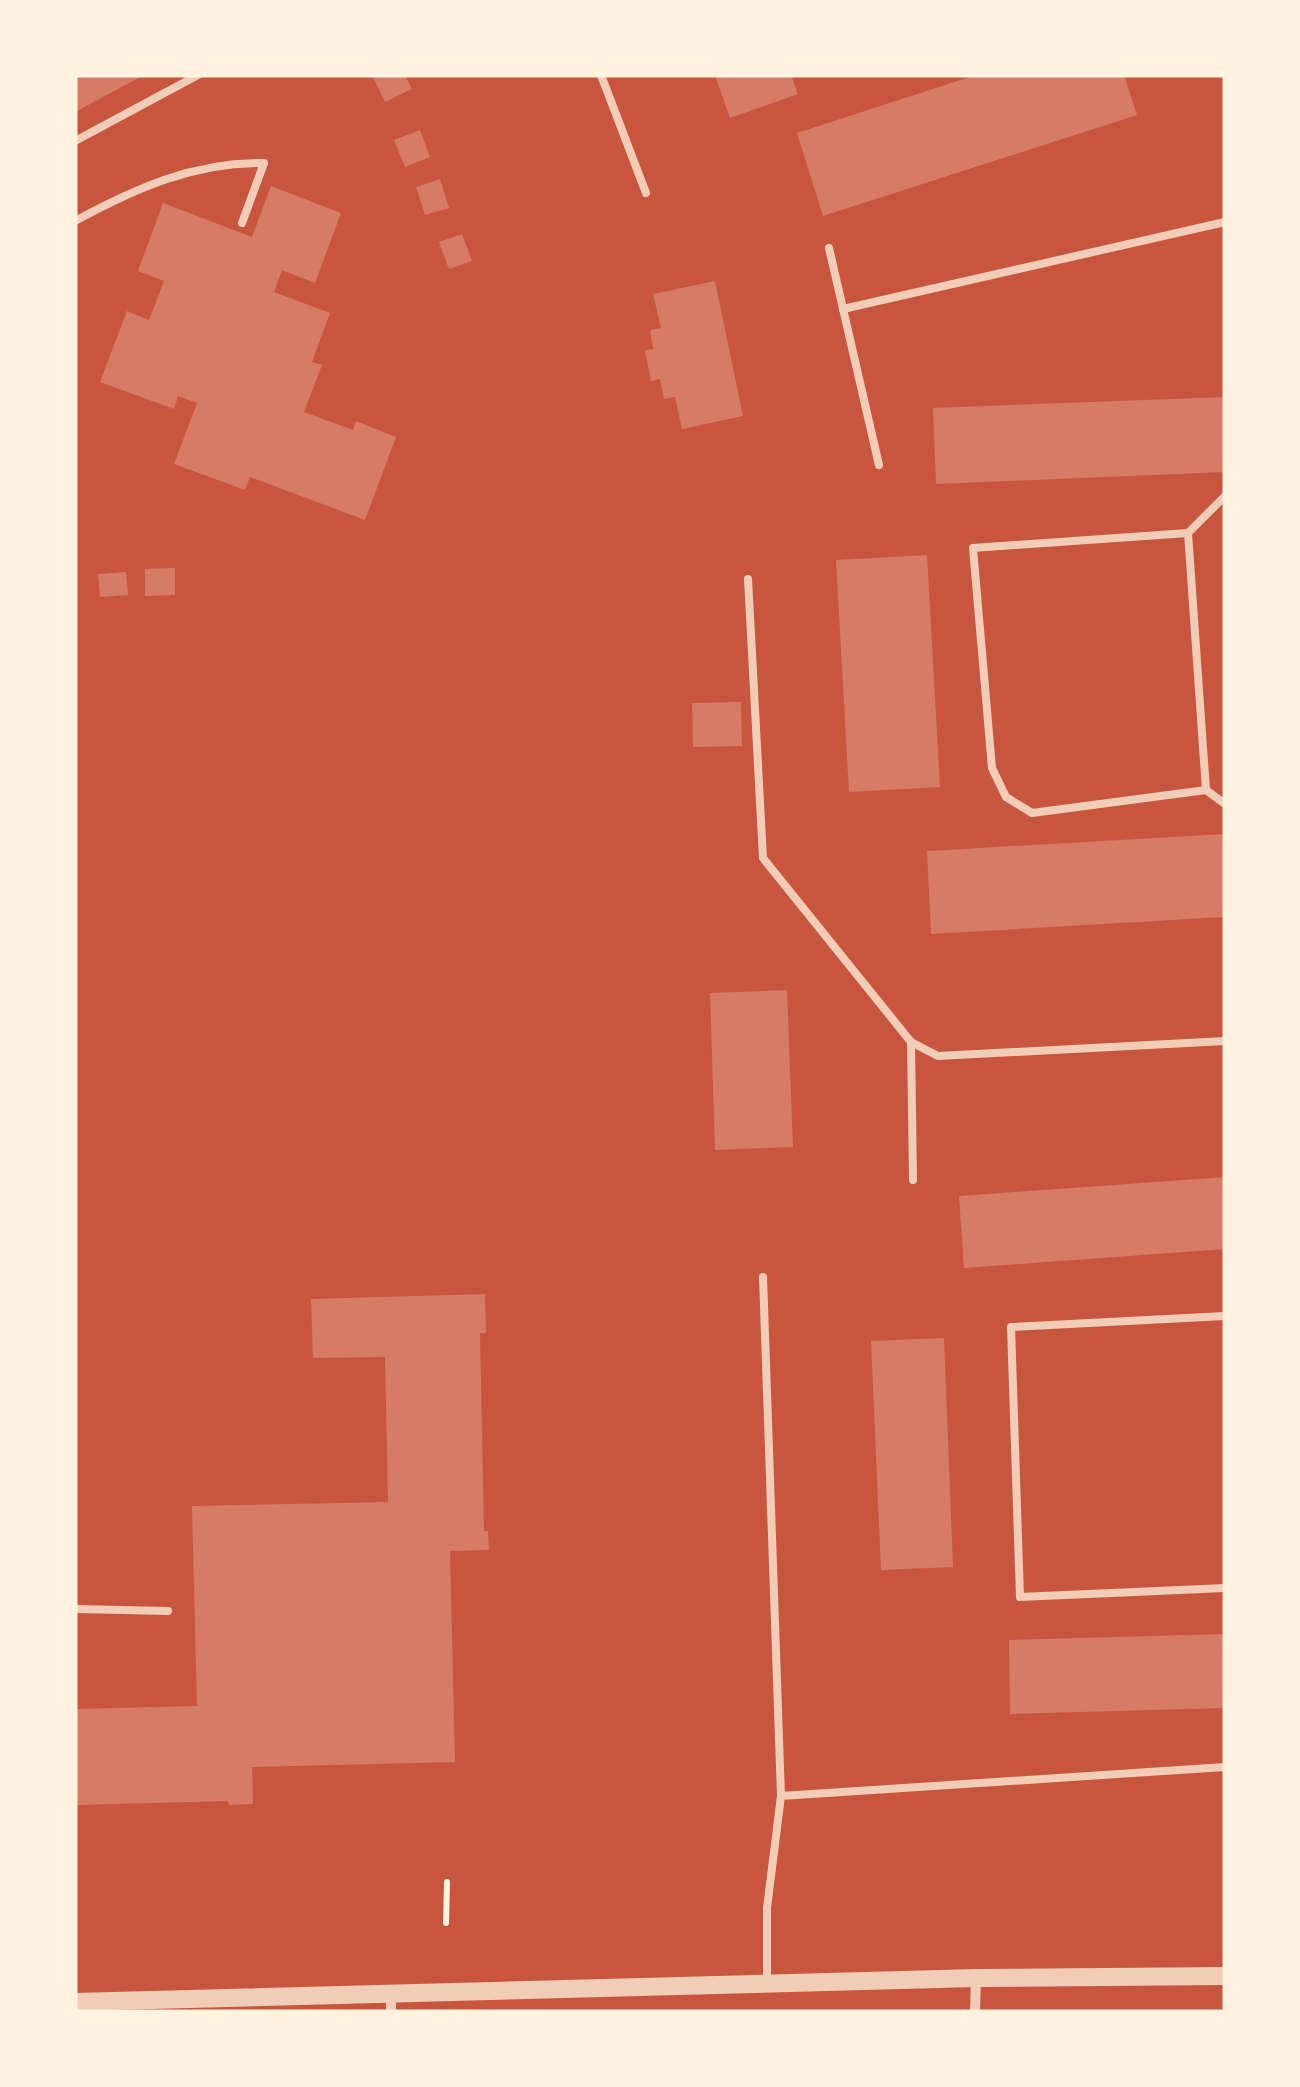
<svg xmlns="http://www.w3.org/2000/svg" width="1300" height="2087" font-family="'Alegreya Sans',sans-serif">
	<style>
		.building { fill: #d67c66 }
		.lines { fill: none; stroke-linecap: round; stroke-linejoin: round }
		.path { stroke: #fff3e0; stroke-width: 6 }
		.service { stroke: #f1ccb7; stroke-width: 8 }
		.minor { stroke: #f1ccb7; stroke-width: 10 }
		.tertiary { stroke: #f1ccb7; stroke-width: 18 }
	</style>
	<rect width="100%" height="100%" fill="#c8553d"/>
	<!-- building -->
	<g class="building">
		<polygon points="75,75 144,75 75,112"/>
		<polygon points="372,75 405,75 412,89 385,102"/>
		<polygon points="715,75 791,75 798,94 730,118"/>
		<polygon points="976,75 1124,75 1137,115 823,216 797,133"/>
		<polygon points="420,130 430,157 405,167 394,140"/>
		<polygon points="440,179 449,208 425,215 416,187"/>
		<polygon points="271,186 341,213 315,283 282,270 274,292 330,313 312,362 322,365 304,412 353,430 356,421 396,437 365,520 250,477 245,490 174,464 197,403 178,396 174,409 100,382 127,311 149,320 164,281 138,271 163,203 252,237"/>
		<polygon points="462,234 472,261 449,269 439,242"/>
		<polygon points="715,281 743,416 682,429 675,397 664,399 660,379 651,381 645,350 653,349 650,330 661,328 653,294"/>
		<polygon points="1225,397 1225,472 936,484 933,408"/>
		<polygon points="927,555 940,787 849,792 836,560"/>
		<polygon points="175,568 175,595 145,596 145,569"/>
		<polygon points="126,572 128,595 100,597 98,574"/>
		<polygon points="741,702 742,746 693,747 692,703"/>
		<polygon points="1225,834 1225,917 931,934 927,851"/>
		<polygon points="787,990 793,1147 715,1150 710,993"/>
		<polygon points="1225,1177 1225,1249 964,1268 959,1196"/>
		<polygon points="485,1294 486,1333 480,1333 484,1531 488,1531 489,1550 450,1551 455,1762 252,1767 253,1804 229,1805 228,1801 75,1805 75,1709 197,1706 192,1506 388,1502 385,1357 313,1358 311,1299"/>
		<polygon points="944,1338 953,1567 881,1570 871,1341"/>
		<polygon points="1225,1634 1225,1708 1010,1714 1009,1640"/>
	</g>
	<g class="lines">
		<!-- path -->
		<polyline class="path" points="446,1923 447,1882"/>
		<!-- service -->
		<g class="service">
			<polyline points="601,75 646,193"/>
			<polyline points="75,141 198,75"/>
			<path d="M75 221C136 188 194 162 264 163L242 223"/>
			<polyline points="829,248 879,465"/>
			<polyline points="843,309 1225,222"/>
			<polyline points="1188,533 1225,496"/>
			<polyline points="748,579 763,858 911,1042 938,1056 1225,1041"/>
			<polyline points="1206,790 1188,533 973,548 992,768 1006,797 1032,813 1206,790 1225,804"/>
			<polyline points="911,1042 913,1180"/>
			<polyline points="763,1277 781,1796 767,1908 767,1981"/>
			<polyline points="1225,1316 1011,1327 1020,1597 1225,1588"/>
			<polyline points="75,1609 168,1611"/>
			<polyline points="781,1796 1225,1767"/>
		</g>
		<!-- minor -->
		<g class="minor">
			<polyline points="391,1995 391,2012"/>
			<polyline points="975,2012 976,1978"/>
		</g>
		<!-- tertiary -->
		<polyline class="tertiary" points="75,2002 976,1978 1225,1976"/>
	</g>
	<!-- border -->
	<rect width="1300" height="2087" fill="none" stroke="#fff3e0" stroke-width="155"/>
</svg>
